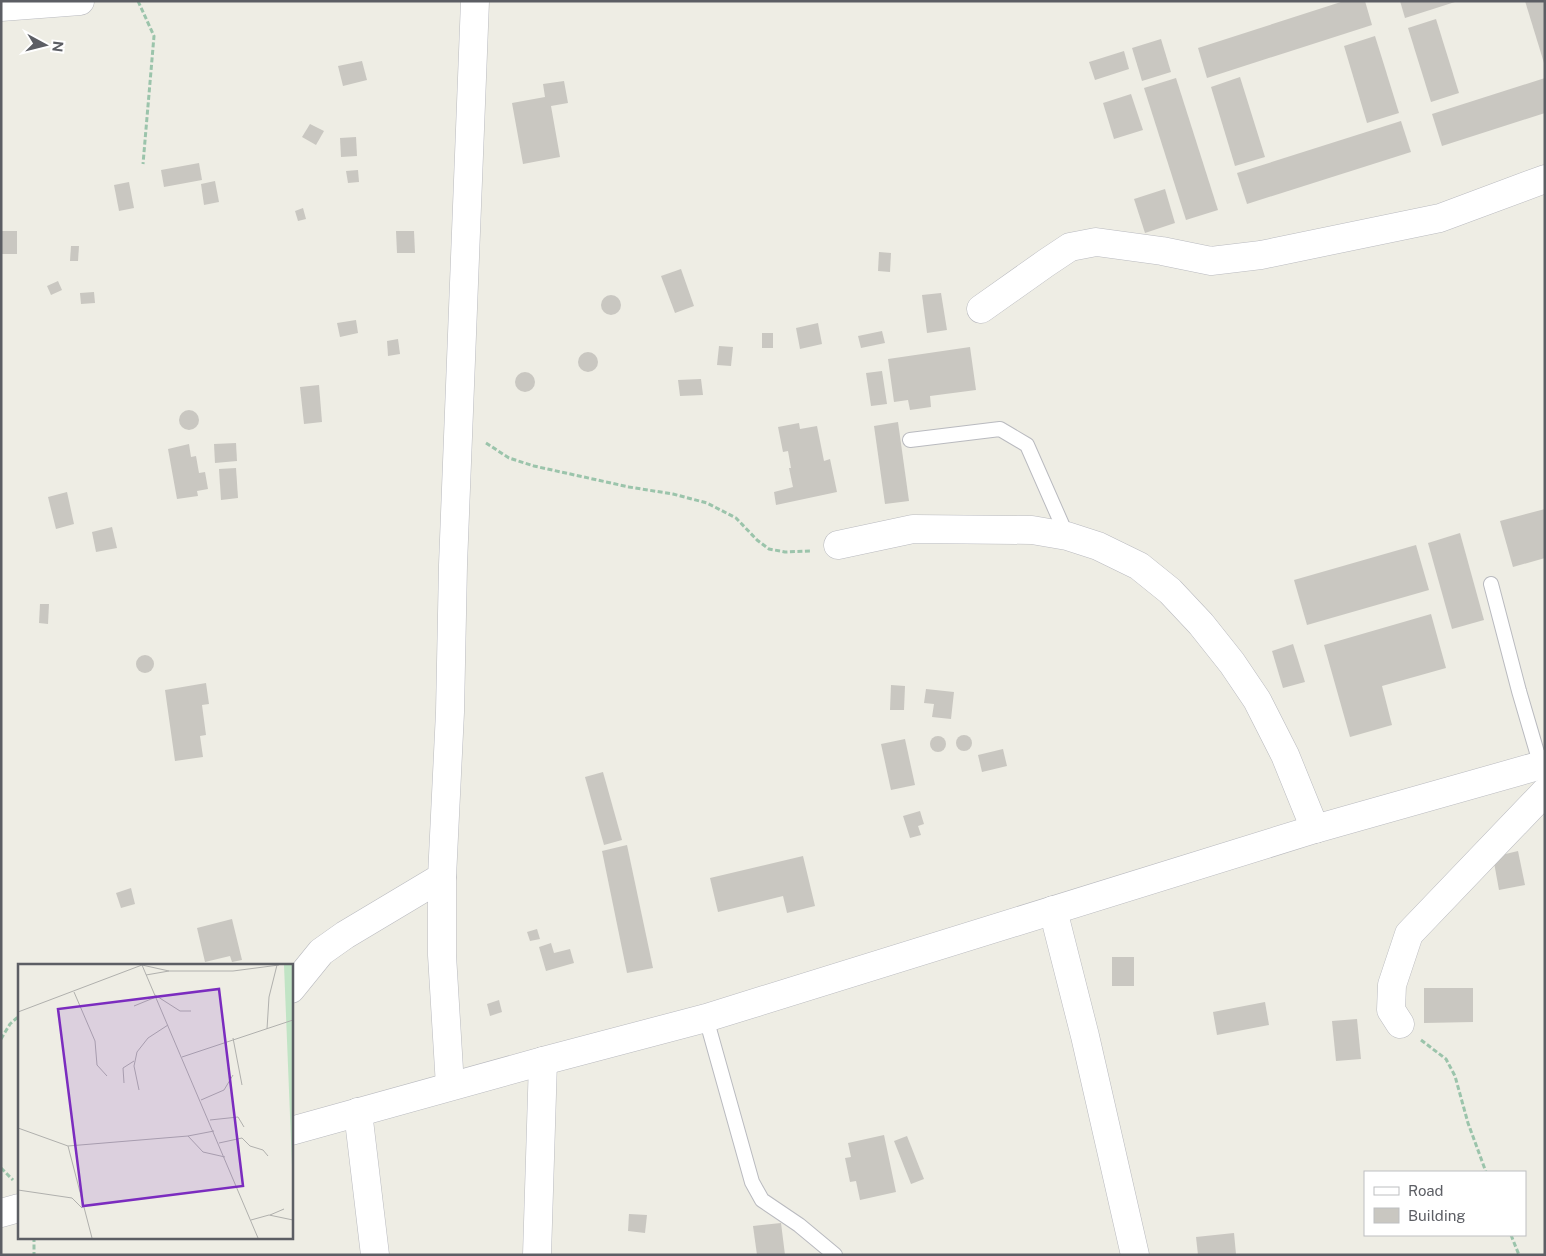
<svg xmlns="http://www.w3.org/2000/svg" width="1546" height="1256" font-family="'Public Sans',sans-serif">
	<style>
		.building { fill: #c9c7c1 }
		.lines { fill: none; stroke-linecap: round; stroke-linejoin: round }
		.service-casing { stroke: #b9babf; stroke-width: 16 }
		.minor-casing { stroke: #b9babf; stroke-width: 29 }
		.tertiary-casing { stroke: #b9babf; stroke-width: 29 }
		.path { stroke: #9bc4ab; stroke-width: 3; stroke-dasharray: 5 2.5; stroke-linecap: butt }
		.service { stroke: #fff; stroke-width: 14 }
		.minor { stroke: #fff; stroke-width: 28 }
		.tertiary { stroke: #fff; stroke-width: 28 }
		.inset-road { fill: none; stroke: #b0b0ad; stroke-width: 1 }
		.view { fill: #7b2cbf; fill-opacity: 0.15; stroke: #7b2cbf; stroke-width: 2.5 }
		.inset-edge { fill: none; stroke: #5c5e64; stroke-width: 2.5 }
	</style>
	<rect width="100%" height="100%" fill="#eeede4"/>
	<!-- building -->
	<g class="building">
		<polygon points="1344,1 1365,1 1372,25 1207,78 1198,48"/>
		<polygon points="1400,1 1455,1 1455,2 1405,18"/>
		<polygon points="1525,1 1545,1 1545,63 1544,63"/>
		<polygon points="1436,19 1459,93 1431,102 1408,28"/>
		<polygon points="1375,36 1399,113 1367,123 1344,46"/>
		<polygon points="1161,39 1171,72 1142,81 1132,48"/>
		<polygon points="1124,51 1129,69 1095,80 1089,62"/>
		<polygon points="362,61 367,80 343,86 338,66"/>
		<polygon points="1240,77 1265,157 1235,166 1211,87"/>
		<polygon points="1176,78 1218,210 1186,220 1144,88"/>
		<polygon points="1545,78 1545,113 1442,146 1432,114"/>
		<polygon points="564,81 568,103 551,106 560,157 523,164 512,103 545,97 543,84"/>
		<polygon points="1131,94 1143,130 1114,139 1103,103"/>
		<polygon points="1401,121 1411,152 1247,204 1237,173"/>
		<polygon points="310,124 324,131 316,145 302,137"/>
		<polygon points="356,137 357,156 341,157 340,138"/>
		<polygon points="199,163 202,180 164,187 161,170"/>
		<polygon points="358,170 359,182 348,183 346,171"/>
		<polygon points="215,181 219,202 204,205 201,184"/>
		<polygon points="129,182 134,208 119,211 114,185"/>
		<polygon points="1165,189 1175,223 1145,233 1134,199"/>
		<polygon points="303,208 306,219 298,221 295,211"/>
		<rect x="1" y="231" width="16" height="23"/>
		<polygon points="396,231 414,231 415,253 397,253"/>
		<polygon points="71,246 79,246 78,261 70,261"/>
		<polygon points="879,252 891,253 890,272 878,271"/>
		<polygon points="681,269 694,306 675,313 661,276"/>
		<polygon points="58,281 62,290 51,295 47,286"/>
		<polygon points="94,292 95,303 81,304 80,293"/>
		<polygon points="941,293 947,330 927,333 922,295"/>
		<circle cx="611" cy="305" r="10"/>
		<polygon points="356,320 358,333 340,337 337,323"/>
		<polygon points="818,323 822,344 800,349 796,328"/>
		<polygon points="882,331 885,343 861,348 858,336"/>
		<rect x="762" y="333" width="11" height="15"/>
		<polygon points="398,339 400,354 388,356 387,341"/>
		<polygon points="719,346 733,347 731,366 717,365"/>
		<polygon points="970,347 976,390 930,396 931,407 910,410 908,400 894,402 888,359"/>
		<circle cx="588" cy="362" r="10"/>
		<polygon points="882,371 887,404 871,406 866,373"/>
		<circle cx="525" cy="382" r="10"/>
		<polygon points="701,379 703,395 680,396 678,380"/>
		<polygon points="319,385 322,422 304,424 300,387"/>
		<circle cx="189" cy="420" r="10"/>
		<polygon points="898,422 909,501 885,504 874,426"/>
		<polygon points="799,423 800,429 817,426 824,461 830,459 837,492 776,505 774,492 793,487 789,468 791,468 788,451 783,452 778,427"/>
		<polygon points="236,443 237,461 215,463 214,444"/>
		<polygon points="189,444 191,457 196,456 199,473 205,472 208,489 197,491 198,496 177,499 168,449"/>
		<polygon points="236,468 238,498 221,500 219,469"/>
		<polygon points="67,492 74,524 56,529 48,497"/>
		<polygon points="1545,509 1545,558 1513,567 1500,521"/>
		<polygon points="112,527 117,548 96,552 92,532"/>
		<polygon points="1460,533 1484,620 1452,629 1428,543"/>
		<polygon points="1416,545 1429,590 1307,625 1294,580"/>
		<polygon points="40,604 49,604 48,624 39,623"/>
		<polygon points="1431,614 1446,668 1382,686 1392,725 1350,737 1324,645"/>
		<polygon points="1293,644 1305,682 1283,688 1272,651"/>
		<circle cx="145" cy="664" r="9"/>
		<polygon points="206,683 209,704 202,705 206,735 200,736 203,757 175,761 165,690"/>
		<polygon points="891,685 905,686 904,710 890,710"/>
		<polygon points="926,689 954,692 951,719 932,717 934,704 924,703"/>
		<circle cx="964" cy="743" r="8"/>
		<circle cx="938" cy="744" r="8"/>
		<polygon points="905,739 915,785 891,790 881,744"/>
		<polygon points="1003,749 1007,766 982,772 978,755"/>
		<polygon points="603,772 622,840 604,845 585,777"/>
		<polygon points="920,811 924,824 918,826 921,835 910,838 903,816"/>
		<polygon points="627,845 653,968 627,973 602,851"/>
		<polygon points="1518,851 1525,885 1499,890 1493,857"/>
		<polygon points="803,856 815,906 787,913 783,896 718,912 710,878"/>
		<polygon points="131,888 135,904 121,908 116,893"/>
		<polygon points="232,919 242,960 232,962 230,956 205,962 197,928"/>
		<polygon points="537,929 540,939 530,941 527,932"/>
		<polygon points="551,943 554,953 570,949 574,963 546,971 539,947"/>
		<rect x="1112" y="957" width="22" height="29"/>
		<polygon points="1424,988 1473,988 1473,1022 1424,1023"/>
		<polygon points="499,1000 502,1012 490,1016 487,1004"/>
		<polygon points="1265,1002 1269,1025 1217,1035 1213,1012"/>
		<polygon points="1357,1019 1361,1059 1336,1061 1332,1021"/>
		<polygon points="884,1135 896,1192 860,1200 856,1181 850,1182 845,1158 851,1157 848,1143"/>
		<polygon points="907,1136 924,1179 911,1184 894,1141"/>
		<polygon points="629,1214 647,1215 645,1233 628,1231"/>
		<polygon points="781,1223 785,1255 757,1255 753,1226"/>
		<polygon points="1234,1233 1236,1254 1198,1255 1196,1237"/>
	</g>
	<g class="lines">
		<defs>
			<g id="service">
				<polyline points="910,440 1000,429 1027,445 1067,536"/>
				<polyline points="1491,584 1519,691 1541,766"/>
				<polyline points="706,1018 752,1182 762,1200 799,1225 835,1255"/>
			</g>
			<g id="minor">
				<polyline points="1,7 80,1"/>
				<polyline points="981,309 1046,263 1070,247 1096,242 1162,251 1211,261 1261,255 1440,218 1545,179"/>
				<polyline points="838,545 913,529 1032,530 1067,536 1098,546 1139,566 1170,591 1201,624 1232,663 1257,700 1285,755 1315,829"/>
				<polyline points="442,877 442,955 450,1086"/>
				<polyline points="1053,910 1085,1036 1135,1255"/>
				<polyline points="291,989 321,952 345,935 442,877 450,712 453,565 475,1"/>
				<polyline points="1400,1024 1391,1010 1392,985 1409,934 1545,792"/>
				<polyline points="358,1112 375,1255"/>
				<polyline points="537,1255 543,1061"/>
			</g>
			<g id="tertiary">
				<polyline points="291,1131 543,1061 706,1018 1315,829 1545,764"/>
				<polyline points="1,1213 19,1208"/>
			</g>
		</defs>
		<!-- service casing -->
		<use href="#service" class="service-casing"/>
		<!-- minor casing -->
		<use href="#minor" class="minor-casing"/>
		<!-- tertiary casing -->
		<use href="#tertiary" class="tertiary-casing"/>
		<!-- path -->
		<g class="path">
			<polyline points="138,1 154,36 143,164"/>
			<polyline points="486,443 509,458 534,466 629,487 673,494 707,503 736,518 757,540 769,549 785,552 811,551"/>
			<polyline points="1,1039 10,1024 19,1016"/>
			<polyline points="1421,1040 1446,1059 1455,1076 1468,1123 1486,1172"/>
			<polyline points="1,1168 13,1180"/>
			<polyline points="1511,1235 1519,1255"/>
			<polyline points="34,1237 34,1255"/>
		</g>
		<!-- service -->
		<use href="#service" class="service"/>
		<!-- minor -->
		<use href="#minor" class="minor"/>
		<!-- tertiary -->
		<use href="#tertiary" class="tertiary"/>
	</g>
	<!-- overview -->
	<g transform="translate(18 964)">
		<rect width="275" height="275" fill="#eeede4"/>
		<path d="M266 1H275V227Z" fill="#c1e4c5"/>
		<path class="inset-road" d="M124 1 240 274M128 11 151 7H215L261 1M56 28 77 77 79 101 89 112M137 31 162 47H173M116 42 138 33M0 48 124 1 151 7M249 65 251 33 259 1M215 74 224 121M164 93 275 56M106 119 105 104 116 97M121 126 116 102 119 88 130 74 150 61M183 136 206 126 215 111M192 156 220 153 226 163M0 164 50 182 74 274M170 172 196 167M201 179 224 174 232 182 245 186 250 192M50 182 170 172 185 188 207 193M0 226 54 234 64 244M252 251 266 245M233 256 251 251 275 256"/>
		<path class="view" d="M201 25 225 222 65 242 40 45Z"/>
		<rect width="275" height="275" class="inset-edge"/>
	</g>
	<!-- border -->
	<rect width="1546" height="1256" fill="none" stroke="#5c5e64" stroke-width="5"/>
	<!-- legend -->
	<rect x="1364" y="1171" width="162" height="65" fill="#ffffff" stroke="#bebfc1"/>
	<rect x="1374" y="1187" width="25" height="8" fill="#ffffff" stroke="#bebfc1"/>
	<text x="1408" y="1196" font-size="15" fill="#5c5e64">Road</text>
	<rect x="1374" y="1208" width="25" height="15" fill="#c9c7c1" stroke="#bebfc1"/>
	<text x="1408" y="1221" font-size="15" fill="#5c5e64">Building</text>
	<!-- north arrow -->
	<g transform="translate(45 45) rotate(97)" stroke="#ffffff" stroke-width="4" paint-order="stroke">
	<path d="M0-4L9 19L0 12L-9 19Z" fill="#5c5e64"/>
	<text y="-8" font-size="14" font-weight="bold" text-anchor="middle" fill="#5c5e64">N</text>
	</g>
</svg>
